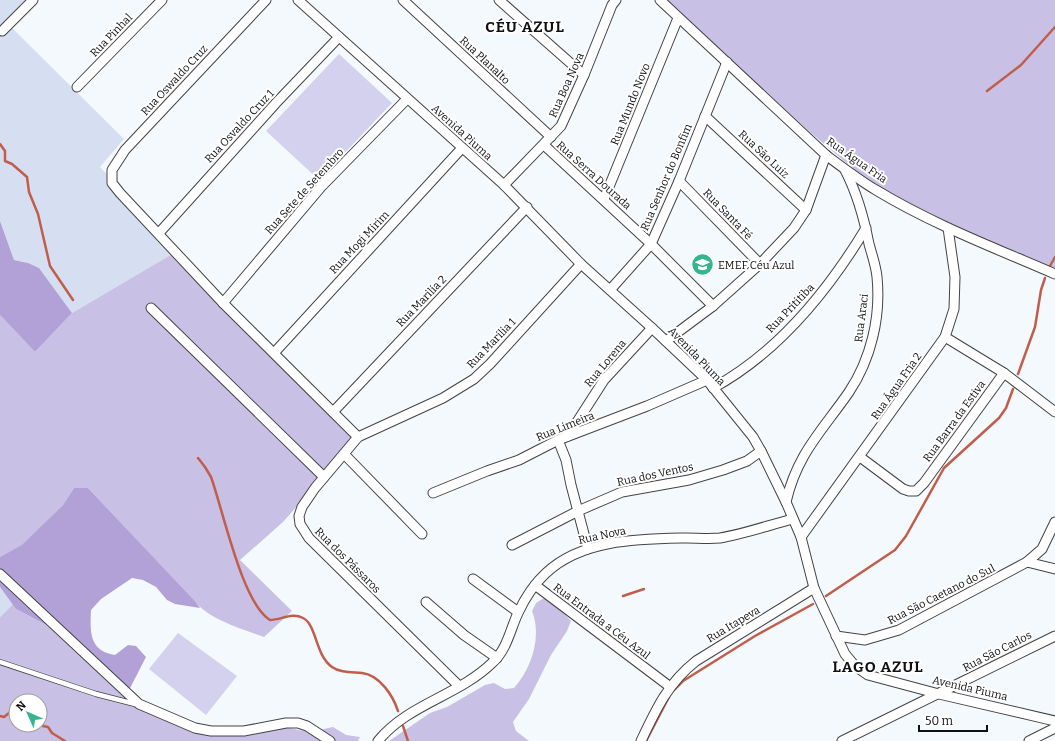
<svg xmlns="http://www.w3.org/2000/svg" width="1055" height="741" font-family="Bitter,serif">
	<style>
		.farmland { fill: #d6dff2 }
		.green { fill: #c9c0e6; fill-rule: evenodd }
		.forest { fill: #b1a1d6 }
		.pitch { fill: #d4d1ee }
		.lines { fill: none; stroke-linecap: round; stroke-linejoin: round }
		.stream { stroke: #c15e4b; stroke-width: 2.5 }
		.lane-casing { stroke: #434343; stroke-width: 6 }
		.street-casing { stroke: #434343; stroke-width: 11 }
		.lane { stroke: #fff; stroke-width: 4.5 }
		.street { stroke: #fff; stroke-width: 9 }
		.labels { text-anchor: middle; stroke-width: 4; stroke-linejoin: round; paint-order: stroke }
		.street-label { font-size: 11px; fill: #101010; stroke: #fff }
		.poi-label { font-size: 11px; fill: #101010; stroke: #fff; text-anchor: start }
		.district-label { font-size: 15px; font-weight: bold; letter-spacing: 1px; fill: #101010; stroke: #fff }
	</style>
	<rect width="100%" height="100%" fill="#f4f9fe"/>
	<!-- farmland -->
	<g class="farmland">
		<polygon points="0,0 30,0 6,22 124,139 100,167 179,250 72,313 39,268 25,262 14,260 0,221"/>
		<polygon points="0,587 13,604 0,617"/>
	</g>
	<!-- green -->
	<g class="green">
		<polygon points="663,0 1055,0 1055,275 1006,253 869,182 811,133"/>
		<path d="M179 250 272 350 359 436 283 522 240 560 292 611 264 637C245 630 207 619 195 601L88 488H74L63 505 22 546 0 557V315L35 352 72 313Z"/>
		<path d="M544 598 559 608 571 621 567 631 551 655 529 699 513 722 516 731 529 741H389L430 713 447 707 485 685 494 683 505 689 514 688C532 668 542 636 532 611L536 603Z"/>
		<path d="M13 604 16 609 65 635 119 692 195 731 216 736 247 728 283 727 310 732 333 727 346 735 360 737 358 741H0V617ZM16 701H40V725H16Z"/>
	</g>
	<!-- forest -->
	<g class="forest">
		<polygon points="0,221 14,260 28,263 39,268 72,313 35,352 0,315"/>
		<path d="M74 488H88L195 601 200 608 175 604 167 600 156 587 143 580 132 578 101 599 91 610C90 632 89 651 115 655L128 645 136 646 146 657 126 696 108 682 65 635 16 609 0 587V557L22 545 63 505Z"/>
	</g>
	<!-- pitch -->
	<g class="pitch">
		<polygon points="339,54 392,103 319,180 266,131"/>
		<polygon points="178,633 237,676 206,715 149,669"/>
	</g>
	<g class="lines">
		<!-- stream -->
		<g class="stream">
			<polyline points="987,91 1021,65 1055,27"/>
			<polyline points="0,144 5,151 5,161 12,164 27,177 29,192 38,214 50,266 73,300"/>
			<polyline points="1050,266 1055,257"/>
			<polyline points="1018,374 1035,327 1041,290 1045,278"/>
			<path d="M198 458 205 467 211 477C223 510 242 603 270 620 281 620 292 612 303 618 317 625 315 655 332 667 340 673 352 672 362 673 380 675 393 696 398 711"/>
			<polyline points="623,596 644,589"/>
			<polyline points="826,596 895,550 906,536 944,468 999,418 1006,408 1013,389"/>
			<polyline points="674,690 683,681 755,636 813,604"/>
			<polyline points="0,716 4,717 14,709 16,711"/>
			<polyline points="38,725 48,727 52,733 65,741"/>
			<polyline points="403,726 408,741"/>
			<polyline points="646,741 669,697"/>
		</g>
		<defs>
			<polyline id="lane" points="0,662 96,694 135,704"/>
			<g id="street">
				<polyline points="266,0 125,150 112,170 112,183 120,193 223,303 358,437"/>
				<polyline points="298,0 504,185 581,264 652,328 707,380 753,437 761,451 786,502 801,537 814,588 845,654 855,666 868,675 939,694 1055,721"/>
				<polyline points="403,0 551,137"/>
				<polyline points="499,0 584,75"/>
				<path d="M660 0 826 155C842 167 859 180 876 190 932 224 995 248 1055 274"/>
				<polyline points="2,31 33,0"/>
				<polyline points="77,87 162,0"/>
				<polyline points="705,116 806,210"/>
				<polyline points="544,145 651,244 713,306"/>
				<polyline points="679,181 760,264"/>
				<polyline points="504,185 561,126 584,75 612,5 616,0"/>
				<polyline points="604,199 678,18"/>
				<polyline points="159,233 276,103 339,37"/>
				<polyline points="610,290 651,244 679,181 727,62"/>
				<polyline points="223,303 321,187 407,99"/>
				<polyline points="151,308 324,477"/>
				<polyline points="945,337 1004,373 1055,412"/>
				<polyline points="666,341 713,306 760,264 794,228 806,210 826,155"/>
				<polyline points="274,353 462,148"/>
				<path d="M713 388C779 352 828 291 866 228"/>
				<polyline points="333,412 527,207"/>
				<polyline points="568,436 604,380 652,328"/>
				<polyline points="558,440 566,460 571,485 588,549"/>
				<polyline points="344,454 422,534"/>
				<polyline points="860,457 903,489 909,491 916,491 924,483 1004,373"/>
				<polyline points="433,493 487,471 519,460 558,440 647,406 707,380"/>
				<path d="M786 502C797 454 822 431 849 392 871 359 881 317 877 277 876 266 872 255 869 244 864 218 857 193 845 170"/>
				<polyline points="801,537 945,337 954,309 955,277 948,228"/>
				<polyline points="512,545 578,511 622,492 689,480 723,470 747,461 761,451"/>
				<polyline points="1027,562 1042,549 1055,522"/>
				<polyline points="0,574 139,704 195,728 211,731 244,731 286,723 298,723 307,726 330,741"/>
				<polyline points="473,579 518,612"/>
				<polyline points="535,585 669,686"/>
				<polyline points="426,602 464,635 497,658"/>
				<polyline points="836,636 865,640 899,630 1027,562 1055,569"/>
				<polyline points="459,686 309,538 300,524 299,516 302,507 315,488 358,437 443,398 474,379 490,364 581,264"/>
				<path d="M378 741C408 704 458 696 492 663 507 650 510 630 518 613 525 598 534 584 546 573 582 539 639 539 686 538 697 538 709 539 720 538 744 534 769 525 793 519"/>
				<path d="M641 741C656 709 668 683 696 661L814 588"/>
				<polyline points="842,741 1055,636"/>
				<polyline points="1029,741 1055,728"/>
			</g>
		</defs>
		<!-- lane casing -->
		<use href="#lane" class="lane-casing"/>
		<!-- street casing -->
		<use href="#street" class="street-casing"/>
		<!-- lane -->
		<use href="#lane" class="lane"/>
		<!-- street -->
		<use href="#street" class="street"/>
	</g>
	<!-- icons -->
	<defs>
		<symbol id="school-disc" viewBox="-11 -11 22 22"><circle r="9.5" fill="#34b48f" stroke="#fff"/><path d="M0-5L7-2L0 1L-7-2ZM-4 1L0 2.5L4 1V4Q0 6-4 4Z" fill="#fff"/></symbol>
	</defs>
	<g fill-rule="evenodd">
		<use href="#school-disc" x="690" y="252" width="25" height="25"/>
	</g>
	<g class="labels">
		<!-- street labels -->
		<g class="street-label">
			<text transform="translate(111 35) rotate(-46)" y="4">Rua Pinhal</text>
			<text transform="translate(485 60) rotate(43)" y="4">Rua Planalto</text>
			<text transform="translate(174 80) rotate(-47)" y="4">Rua Oswaldo Cruz</text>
			<text transform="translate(566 85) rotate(-66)" y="4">Rua Boa Nova</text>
			<text transform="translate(630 104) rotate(-68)" y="4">Rua Mundo Novo</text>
			<text transform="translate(239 126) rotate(-47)" y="4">Rua Osvaldo Cruz 1</text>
			<text transform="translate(462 132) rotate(42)" y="4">Avenida Piuma</text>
			<text transform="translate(764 154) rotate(43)" y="4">Rua São Luiz</text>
			<text transform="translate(857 160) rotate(35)" y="4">Rua Água Fria</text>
			<text transform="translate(594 175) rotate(42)" y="4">Rua Serra Dourada</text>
			<text transform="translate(666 177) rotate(-67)" y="4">Rua Senhor do Bonfim</text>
			<text transform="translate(304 191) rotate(-48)" y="4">Rua Sete de Setembro</text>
			<text transform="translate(728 214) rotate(46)" y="4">Rua Santa Fé</text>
			<text transform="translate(359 242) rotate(-47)" y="4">Rua Mogi Mirim</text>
			<text transform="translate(421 301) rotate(-46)" y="4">Rua Marilia 2</text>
			<text transform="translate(790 308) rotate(-46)" y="4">Rua Prititiba</text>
			<text transform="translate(861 318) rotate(-83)" y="4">Rua Araci</text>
			<text transform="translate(491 343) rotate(-46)" y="4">Rua Marilia 1</text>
			<text transform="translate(697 356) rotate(46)" y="4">Avenida Piuma</text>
			<text transform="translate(605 363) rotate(-50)" y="4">Rua Lorena</text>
			<text transform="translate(896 386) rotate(-55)" y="4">Rua Água Fria 2</text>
			<text transform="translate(954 421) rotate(-54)" y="4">Rua Barra da Estiva</text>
			<text transform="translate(565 426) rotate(-22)" y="4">Rua Limeira</text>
			<text transform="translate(655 474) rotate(-12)" y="4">Rua dos Ventos</text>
			<text transform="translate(602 535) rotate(-12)" y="4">Rua Nova</text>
			<text transform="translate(348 560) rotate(45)" y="4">Rua dos Pássaros</text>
			<text transform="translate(941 594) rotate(-27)" y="4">Rua São Caetano do Sul</text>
			<text transform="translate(602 621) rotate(37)" y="4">Rua Entrada a Céu Azul</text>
			<text transform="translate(733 624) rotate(-31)" y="4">Rua Itapeva</text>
			<text transform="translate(997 651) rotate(-27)" y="4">Rua São Carlos</text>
			<text transform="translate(970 688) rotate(13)" y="4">Avenida Piuma</text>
		</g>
		<!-- poi labels -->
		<g class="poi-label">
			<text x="718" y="269">EMEF Céu Azul</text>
		</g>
		<!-- district labels -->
		<g class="district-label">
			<text x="525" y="32">CÉU AZUL</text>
			<text x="878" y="672">LAGO AZUL</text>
		</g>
	</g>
	<!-- north arrow -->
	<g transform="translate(28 713) rotate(315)"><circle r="19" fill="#ffffff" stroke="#9f9f9f"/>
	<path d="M0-3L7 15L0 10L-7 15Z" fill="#34b48f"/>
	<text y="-6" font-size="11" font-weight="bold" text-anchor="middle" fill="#101010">N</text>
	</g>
	<!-- scale -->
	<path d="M919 725v6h68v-6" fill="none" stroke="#101010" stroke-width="2"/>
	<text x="925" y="725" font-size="12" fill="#101010" stroke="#ffffff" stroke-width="3" paint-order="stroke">50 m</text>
</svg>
